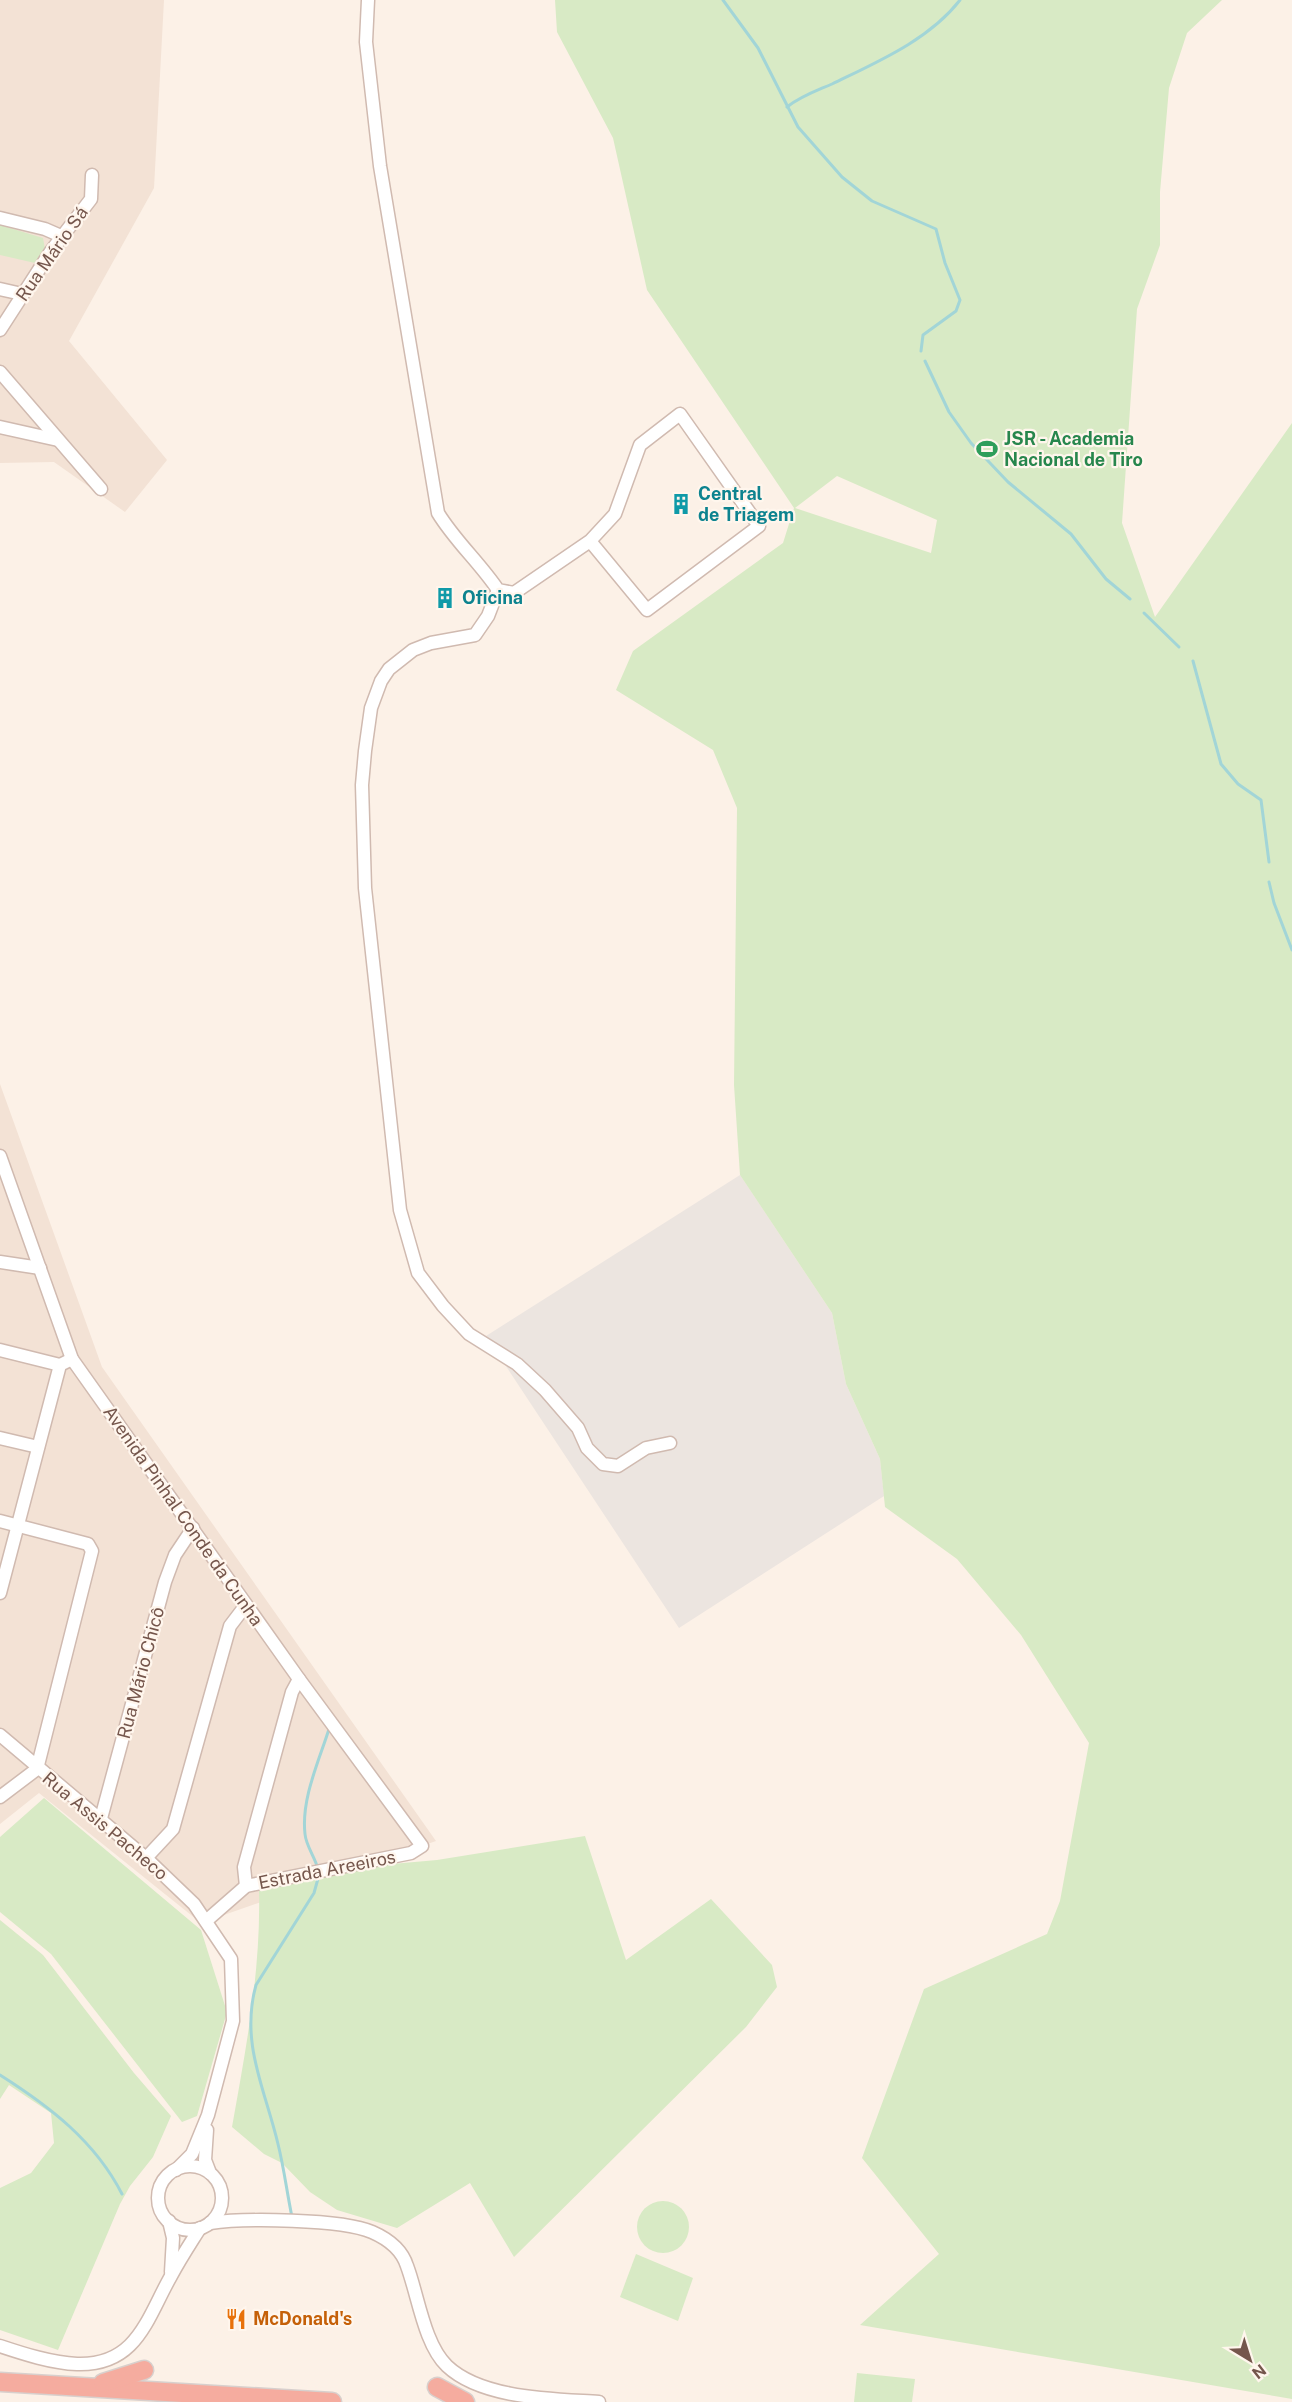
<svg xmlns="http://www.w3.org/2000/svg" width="1292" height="2402" font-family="'Public Sans',sans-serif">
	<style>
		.residential { fill: #f3e2d5 }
		.industrial { fill: #ece5e0 }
		.green { fill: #d8eac5; fill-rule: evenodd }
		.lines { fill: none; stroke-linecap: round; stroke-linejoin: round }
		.stream { stroke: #a2d5d7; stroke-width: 3 }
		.minor-casing { stroke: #d0bab0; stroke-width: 15 }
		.highway-casing { stroke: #d8d0cd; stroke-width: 21 }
		.minor { stroke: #fff; stroke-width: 12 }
		.highway { stroke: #f5ac9f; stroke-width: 18 }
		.labels { text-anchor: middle; stroke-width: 4.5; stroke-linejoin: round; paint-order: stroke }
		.street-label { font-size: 18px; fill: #75564c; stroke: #fff6ed }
		.leisure-label { font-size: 18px; font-weight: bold; fill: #27864d; stroke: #fff6ed; text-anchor: start }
		.culture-label { font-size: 18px; font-weight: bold; fill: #0d838f; stroke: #fff6ed; text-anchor: start }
		.food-label { font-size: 18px; font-weight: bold; fill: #c56008; stroke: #fff6ed; text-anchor: start }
	</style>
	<rect width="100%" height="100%" fill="#fcf1e7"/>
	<!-- residential -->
	<g class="residential">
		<polygon points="0,0 164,0 154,188 69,341 167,460 125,512 54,462 0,463"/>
		<polygon points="0,1084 102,1367 436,1841 201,1923 39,1793 0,1824"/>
	</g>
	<!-- industrial -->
	<polygon class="industrial" points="740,1175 832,1313 846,1384 880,1459 884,1496 679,1628 486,1336"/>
	<!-- green -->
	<g class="green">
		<path d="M555 0H1222L1187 33 1169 88 1160 192V245L1137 309 1122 523 1155 617 1292 423V2399L860 2325 939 2254 862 2158 924 1989 1047 1934 1060 1901 1089 1743 1021 1635 957 1559 885 1507 880 1459 846 1384 832 1313 740 1175 734 1085 737 808 713 750 616 690 633 651 783 543 794 508 647 290 613 138 557 32ZM837 476 937 520 931 553 795 508Z"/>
		<polygon points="0,225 43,238 45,249 35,263 0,255"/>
		<polygon points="44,1798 201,1930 227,2012 197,2116 182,2122 51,1954 0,1912 0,1837"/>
		<path d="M585 1836 626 1960 711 1899 772 1965 777 1987 746 2027 514 2257 470 2183 397 2228 337 2210 310 2192 282 2163 264 2154 232 2127C246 2048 261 1971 259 1891L358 1867 437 1860Z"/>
		<polygon points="0,1920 43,1955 134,2073 171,2116 153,2157 130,2186 120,2204 58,2350 0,2330 0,2188 31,2173 54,2143 51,2113 9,2085 0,2099"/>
		<circle cx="663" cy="2227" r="26"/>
		<polygon points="636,2254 693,2278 678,2321 620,2297"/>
		<polygon points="857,2373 915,2379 912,2402 854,2402"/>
	</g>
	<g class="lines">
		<!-- stream -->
		<g class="stream">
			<polyline points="723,0 758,48 798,127 842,177 872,201 936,229 945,263 960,300 956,311 923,335 921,351"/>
			<path d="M787 107C801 96 816 91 832 84 877 62 929 40 960 0"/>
			<polyline points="925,361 949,412 971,443 1008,482 1071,534 1106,579 1130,599"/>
			<polyline points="1144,613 1179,647"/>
			<polyline points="1193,661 1221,764 1238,784 1261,800 1269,862"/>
			<polyline points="1269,882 1274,903 1292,950"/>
			<path d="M318 1869C315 1857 306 1846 305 1834 301 1799 319 1761 329 1729"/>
			<path d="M0 2075C49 2106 95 2141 122 2194"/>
			<path d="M292 2217C287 2193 284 2168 278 2144 265 2089 240 2043 256 1985L314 1893 319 1875"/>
		</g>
		<defs>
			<g id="minor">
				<path d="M368 0 366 42 380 166 438 513C455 541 480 563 498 590L514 593 590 541 615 514 640 445 680 414 759 526 647 610 590 541"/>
				<polyline points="0,218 45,229 61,236"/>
				<polyline points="0,289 22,294"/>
				<polyline points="0,330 51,251 91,199 92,175"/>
				<polyline points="0,372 101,489"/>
				<polyline points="0,427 58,440"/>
				<polyline points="498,590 488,616 475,635 431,643 413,650 389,669 381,681 371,708 365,751 362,785 365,888 400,1210 418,1273 443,1306 469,1334 517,1364 545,1390 578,1428 587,1448 603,1464 618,1466 646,1448 670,1443"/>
				<polyline points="0,1156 72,1359 299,1679 422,1846 411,1853 246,1886 206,1921"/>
				<polyline points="0,1262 40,1268"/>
				<polyline points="0,1350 60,1365"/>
				<polyline points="0,1438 38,1447"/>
				<polyline points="0,1521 88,1544 92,1551 37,1769 0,1797"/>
				<polyline points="0,1593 60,1365 72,1359"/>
				<polyline points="0,1735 146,1858 194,1904 231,1959 233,2021 208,2115 192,2154 176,2170"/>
				<polyline points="100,1822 165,1582 175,1555 193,1528"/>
				<polyline points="146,1858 173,1829 230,1626 246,1605"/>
				<polyline points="246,1886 244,1867 292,1692 299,1679"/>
				<polyline points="207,2130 205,2160 210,2173"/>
				<circle cx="190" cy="2198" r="32"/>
				<polyline points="169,2221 173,2238 171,2272"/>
				<path d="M210 2223C244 2218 342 2219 372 2232 388 2239 402 2250 407 2266 418 2295 424 2344 447 2366 482 2399 553 2399 599 2402"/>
				<path d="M0 2346C24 2354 52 2363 77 2364 137 2366 147 2318 171 2276 180 2259 190 2244 200 2228"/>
			</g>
			<g id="highway">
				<polyline points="0,2382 332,2402"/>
				<polyline points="103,2383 144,2370"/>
				<polyline points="437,2387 465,2402"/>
			</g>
		</defs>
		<!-- minor casing -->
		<use href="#minor" class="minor-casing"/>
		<!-- highway casing -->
		<use href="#highway" class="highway-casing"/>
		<!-- minor -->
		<use href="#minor" class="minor"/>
		<!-- highway -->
		<use href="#highway" class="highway"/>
	</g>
	<!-- icons -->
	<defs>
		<symbol id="stadium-bare" viewBox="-9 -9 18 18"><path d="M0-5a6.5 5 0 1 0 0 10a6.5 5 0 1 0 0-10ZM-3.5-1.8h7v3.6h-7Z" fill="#2e9e5b" stroke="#fff6ed" stroke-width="2.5" paint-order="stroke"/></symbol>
		<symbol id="building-bare" viewBox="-9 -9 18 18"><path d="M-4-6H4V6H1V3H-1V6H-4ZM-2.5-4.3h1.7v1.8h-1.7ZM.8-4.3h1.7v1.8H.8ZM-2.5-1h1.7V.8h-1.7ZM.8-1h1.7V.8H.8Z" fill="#0f9aa8" stroke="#fff6ed" stroke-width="2.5" paint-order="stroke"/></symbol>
		<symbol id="restaurant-bare" viewBox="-9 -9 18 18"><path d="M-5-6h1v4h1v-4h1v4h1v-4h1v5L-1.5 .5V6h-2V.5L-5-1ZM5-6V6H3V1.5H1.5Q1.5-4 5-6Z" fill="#e8710a" stroke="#fff6ed" stroke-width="2.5" paint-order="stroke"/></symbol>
	</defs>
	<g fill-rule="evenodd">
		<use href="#stadium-bare" x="972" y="434" width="30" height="30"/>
		<use href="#building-bare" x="666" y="489" width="30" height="30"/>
		<use href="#building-bare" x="430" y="583" width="30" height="30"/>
		<use href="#restaurant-bare" x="221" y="2304" width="30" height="30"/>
	</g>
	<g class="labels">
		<!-- street labels -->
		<g class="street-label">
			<text transform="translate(52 254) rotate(-55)" y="6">Rua Mário Sá</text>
			<text transform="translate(183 1516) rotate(55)" y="6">Avenida Pinhal Conde da Cunha</text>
			<text transform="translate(141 1673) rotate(-75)" y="6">Rua Mário Chicô</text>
			<text transform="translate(105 1826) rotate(40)" y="6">Rua Assis Pacheco</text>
			<text transform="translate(327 1870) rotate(-11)" y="6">Estrada Areeiros</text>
		</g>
		<!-- leisure labels -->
		<g class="leisure-label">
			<text x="1004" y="445">JSR - Academia<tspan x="1004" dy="21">Nacional de Tiro</tspan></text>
		</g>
		<!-- culture labels -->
		<g class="culture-label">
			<text x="698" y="500">Central<tspan x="698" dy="21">de Triagem</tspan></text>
			<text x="462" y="604">Oficina</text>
		</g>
		<!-- food labels -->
		<g class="food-label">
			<text x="253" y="2325">McDonald's</text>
		</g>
	</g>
	<!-- north arrow -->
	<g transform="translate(1250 2360) rotate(142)" stroke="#fff6ed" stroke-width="4.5" paint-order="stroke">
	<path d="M0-4.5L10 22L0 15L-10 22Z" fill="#75564c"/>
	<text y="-9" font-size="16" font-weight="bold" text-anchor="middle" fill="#75564c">N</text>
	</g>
</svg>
